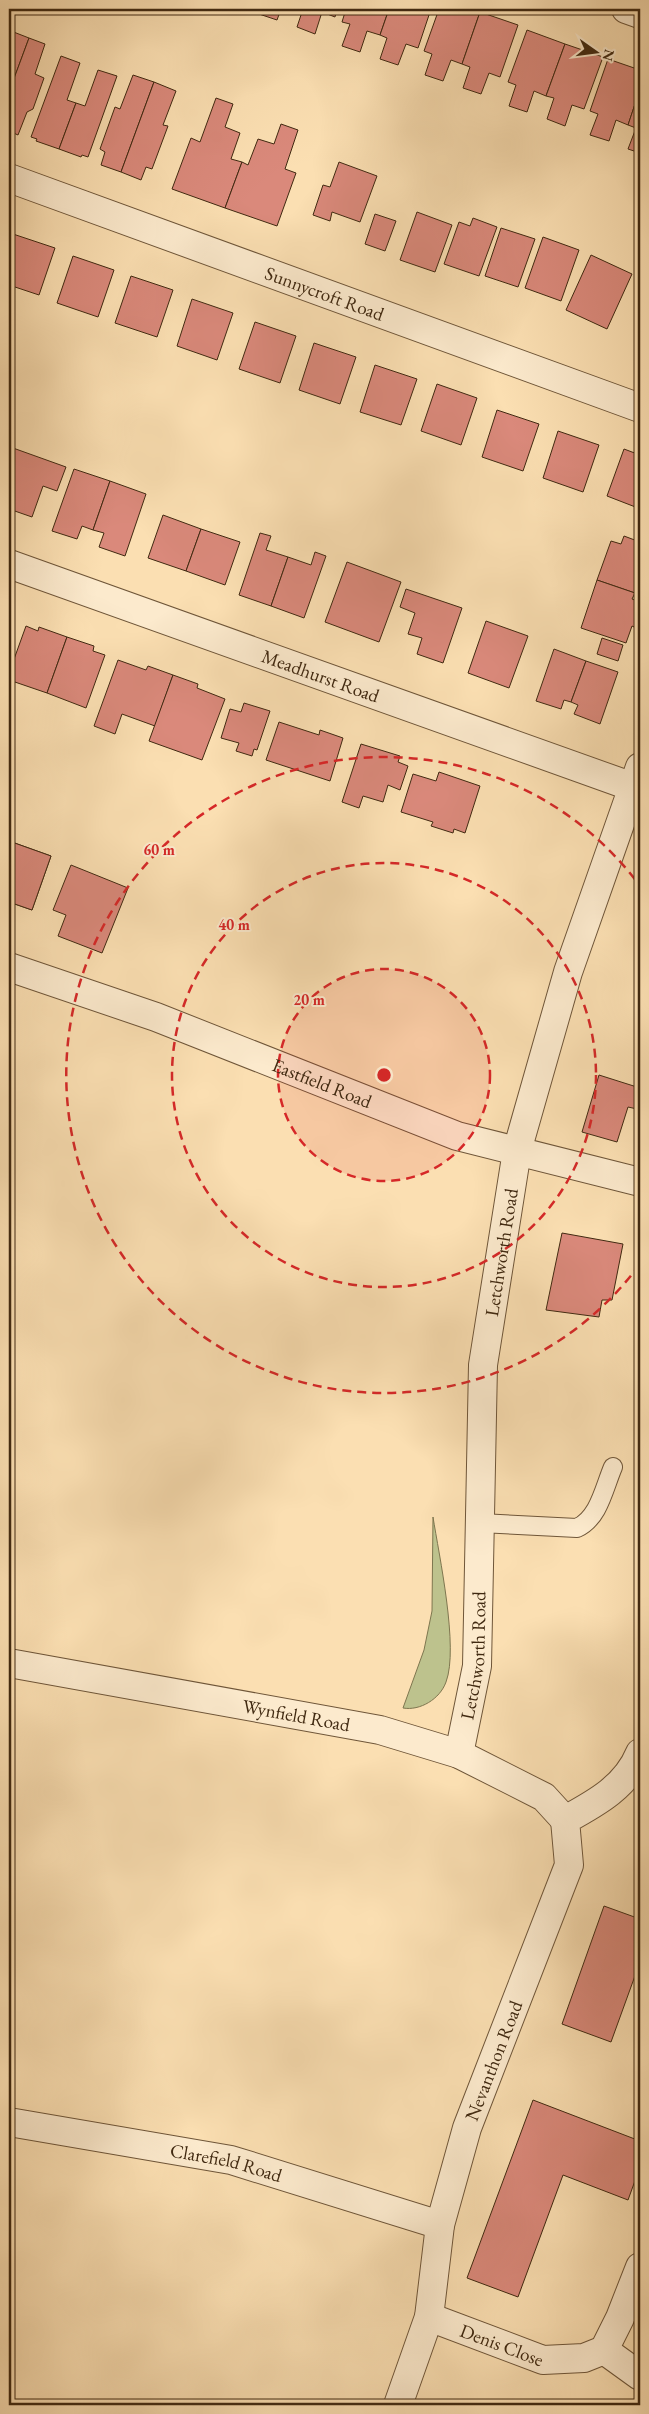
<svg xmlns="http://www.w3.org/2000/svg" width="649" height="2414" font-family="'EB Garamond',serif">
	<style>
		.green { fill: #bdc28d; stroke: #7e764f }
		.building { fill: #da897b; stroke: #402911 }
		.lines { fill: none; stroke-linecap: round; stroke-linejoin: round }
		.service-casing { stroke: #6f5639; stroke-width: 20 }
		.minor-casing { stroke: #6f5639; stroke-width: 30 }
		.service { stroke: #fceacd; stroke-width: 18 }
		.minor { stroke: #fceacd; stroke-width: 28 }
		.ring { fill: none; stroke: #d62828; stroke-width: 2.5; stroke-dasharray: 9 6 }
		.labels { text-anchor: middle; stroke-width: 4; stroke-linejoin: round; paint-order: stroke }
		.street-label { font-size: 19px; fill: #402911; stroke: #fceacd }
		.centre { fill: #d62828; stroke: #fceacd; stroke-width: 2.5 }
		.ring-label { font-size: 15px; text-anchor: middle; font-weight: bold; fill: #d62828; stroke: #fceacd; stroke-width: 4; stroke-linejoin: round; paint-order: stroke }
	</style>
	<rect width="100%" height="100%" fill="#fbdfb2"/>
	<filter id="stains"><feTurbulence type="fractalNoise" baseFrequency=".004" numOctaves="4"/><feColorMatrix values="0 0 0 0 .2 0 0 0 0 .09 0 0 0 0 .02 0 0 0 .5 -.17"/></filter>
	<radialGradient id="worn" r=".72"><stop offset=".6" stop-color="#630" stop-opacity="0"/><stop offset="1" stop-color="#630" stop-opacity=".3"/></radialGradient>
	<!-- green -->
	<path class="green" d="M433 1517C439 1555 459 1648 446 1682 440 1699 420 1711 403 1708L424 1650 432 1611Z"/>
	<!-- building -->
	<g class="building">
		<polygon points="261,9 281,9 277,20 259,14"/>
		<polygon points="303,9 337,9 335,17 322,12 315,34 297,27"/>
		<polygon points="346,9 389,9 380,35 367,31 360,52 342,46 350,24 342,22"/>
		<polygon points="389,9 431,9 418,48 406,44 398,65 380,59 387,38 380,35"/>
		<polygon points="439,9 470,9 480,12 462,64 451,60 443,81 425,75 432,54 424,51"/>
		<polygon points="480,12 518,25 500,77 489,73 481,94 463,88 470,67 462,64"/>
		<polygon points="527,30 565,44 546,96 534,91 527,112 509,106 516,85 508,82"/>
		<polygon points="11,31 29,38 9,92 9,39"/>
		<polygon points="29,38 45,44 35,74 44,78 33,109 27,112 18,135 9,131 9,92"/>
		<polygon points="565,44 603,57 584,109 572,105 565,126 547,119 554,98 546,96"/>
		<polygon points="61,56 80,63 67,100 76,103 59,149 36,141 37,139 31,137"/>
		<polygon points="608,59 640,70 640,89 628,125 616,120 609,141 590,135 598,114 590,111"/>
		<polygon points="98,70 117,76 88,157 82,155 81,157 59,149 76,103 85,106"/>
		<polygon points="133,75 154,82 121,172 101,165 105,152 100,149 115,107 120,109"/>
		<polygon points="154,82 176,91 163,125 168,126 152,169 146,167 141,180 121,172"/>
		<polygon points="640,89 640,153 628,149 636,128 628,125"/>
		<polygon points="216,98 233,104 225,127 240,133 231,159 242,162 225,208 172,189 191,138 200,142"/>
		<polygon points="281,124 298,130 285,169 296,173 277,226 225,208 242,162 248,165 258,139 274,144"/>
		<polygon points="339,162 377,176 360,222 332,212 330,221 313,215 323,185 330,187"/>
		<polygon points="417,212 452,225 435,272 400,260"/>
		<polygon points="375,214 396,221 385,251 365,244"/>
		<polygon points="473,218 497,227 479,276 444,264 459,222 470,226"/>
		<polygon points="501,228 535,239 518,287 485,276"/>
		<polygon points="13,234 55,248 39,295 9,285 9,247"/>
		<polygon points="543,237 579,250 561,301 525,288"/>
		<polygon points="591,255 632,274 607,329 566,310"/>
		<polygon points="73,256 114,270 98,317 57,303"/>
		<polygon points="131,276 173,290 157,337 115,323"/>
		<polygon points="192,299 233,313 217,360 177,346"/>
		<polygon points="255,322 296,336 280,383 239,369"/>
		<polygon points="314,343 356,357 340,404 299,390"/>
		<polygon points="375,365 417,379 401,425 360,412"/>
		<polygon points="437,384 477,398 461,445 421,431"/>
		<polygon points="497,410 539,424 523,471 482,457"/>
		<polygon points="558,431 599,445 583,492 543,478"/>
		<polygon points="9,447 13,448 9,459"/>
		<polygon points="13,448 66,467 57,491 43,486 32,517 9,509 9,459"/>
		<polygon points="624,449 640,455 640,502 638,508 607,496"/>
		<polygon points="74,469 110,481 93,530 82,526 77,539 52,531"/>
		<polygon points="110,481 146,494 125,556 99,547 104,533 93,530"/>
		<polygon points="163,515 201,529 186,571 148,558"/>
		<polygon points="201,529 240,542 225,585 186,571"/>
		<polygon points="260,533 271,536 266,550 288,557 271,606 239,595"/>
		<polygon points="624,536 640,542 640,587 637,586 635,593 597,580 611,541 621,544"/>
		<polygon points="315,552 326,556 304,618 271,606 288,557 311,565"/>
		<polygon points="347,562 401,582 379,642 325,622"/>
		<polygon points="597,580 635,593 632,599 640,602 640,609 634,627 632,626 626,643 581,628"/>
		<polygon points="406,589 462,608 443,663 417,654 422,638 408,634 415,613 400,607"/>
		<polygon points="486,621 528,636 509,688 468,673"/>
		<polygon points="26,626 38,631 39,627 67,637 47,693 9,680 9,673"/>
		<polygon points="67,637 94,646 93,651 105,655 86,708 47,693"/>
		<polygon points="602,638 623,645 618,661 597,654"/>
		<polygon points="554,649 586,661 571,702 564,700 561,709 536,701"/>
		<polygon points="118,660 146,670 148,666 173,675 155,726 122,714 115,734 94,726"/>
		<polygon points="586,661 618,672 600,724 574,714 578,705 571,702"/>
		<polygon points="173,675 198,684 197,688 225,699 202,760 149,741"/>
		<polygon points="244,703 270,711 257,750 254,749 252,756 236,751 239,743 221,738 230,709 241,712"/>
		<polygon points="279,722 319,735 320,730 343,738 330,781 266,760"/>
		<polygon points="361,744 400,756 398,762 408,766 400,790 388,785 383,802 363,796 359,808 342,802"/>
		<polygon points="439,772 480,786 465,833 454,829 453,833 431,826 433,822 401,812 413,774 436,781"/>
		<polygon points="9,841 51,856 32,910 9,902"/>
		<polygon points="9,841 51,856 32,910 9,902"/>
		<polygon points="71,865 128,888 102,953 58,936 66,915 53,910"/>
		<polygon points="599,1075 640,1088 637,1109 628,1107 617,1142 582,1132"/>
		<polygon points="562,1233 623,1244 612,1300 602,1300 599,1317 546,1310"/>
		<polygon points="604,1906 640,1919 640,1962 611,2042 562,2024"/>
		<polygon points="533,2100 640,2141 640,2167 628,2200 563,2175 518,2297 467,2278"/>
	</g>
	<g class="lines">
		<defs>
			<path id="service" d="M480 1523 577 1528C599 1518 604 1488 613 1467"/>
			<g id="minor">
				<polyline points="626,9 640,14"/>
				<path id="s1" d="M9 178 640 408"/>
				<path id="s2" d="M9 564 633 787"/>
				<path id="s3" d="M9 967 156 1017 457 1136 640 1182"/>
				<path id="s4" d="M9 1663 380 1730 459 1754 544 1797 565 1820"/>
				<path id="s5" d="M459 1754 477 1666 483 1365 517 1151 568 972 640 767"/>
				<path id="s6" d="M9 2122 231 2160 440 2225"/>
				<path id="s7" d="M429 2317 543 2360 584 2358 604 2350 620 2318 640 2267"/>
				<polyline points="604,2350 640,2376"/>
				<path id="s8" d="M398 2405 429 2317 440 2225 467 2128 569 1865 565 1820C596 1803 626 1787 640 1753"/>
			</g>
		</defs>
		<!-- service casing -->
		<use href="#service" class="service-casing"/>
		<!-- minor casing -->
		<use href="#minor" class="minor-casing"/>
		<!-- service -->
		<use href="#service" class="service"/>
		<!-- minor -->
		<use href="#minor" class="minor"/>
	</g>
	<!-- distance rings -->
	<circle cx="384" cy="1075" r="106" fill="#d62828" fill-opacity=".12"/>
	<g class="ring">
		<circle cx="384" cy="1075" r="106"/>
		<circle cx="384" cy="1075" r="212"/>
		<path d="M640 1264A318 318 0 1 1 640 886"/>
	</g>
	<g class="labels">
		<!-- street labels -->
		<g class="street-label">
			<text dy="7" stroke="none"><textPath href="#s1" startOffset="336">Sunnycroft Road</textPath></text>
			<text dy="7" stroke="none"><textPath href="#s2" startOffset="331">Meadhurst Road</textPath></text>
			<text dy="7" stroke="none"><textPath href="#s3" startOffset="334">Eastfield Road</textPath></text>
			<text dy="7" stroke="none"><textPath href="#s5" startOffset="505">Letchworth Road</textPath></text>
			<text dy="7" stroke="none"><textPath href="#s5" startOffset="100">Letchworth Road</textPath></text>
			<text dy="7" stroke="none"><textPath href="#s4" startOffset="292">Wynfield Road</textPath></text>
			<text dy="7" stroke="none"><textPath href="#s8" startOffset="359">Nevanthon Road</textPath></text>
			<text dy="7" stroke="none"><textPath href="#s6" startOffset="221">Clarefield Road</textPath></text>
			<text dy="7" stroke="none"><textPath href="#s7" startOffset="78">Denis Close</textPath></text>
		</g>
	</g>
	<circle cx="384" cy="1075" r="8" class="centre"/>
	<g class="ring-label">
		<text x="159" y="855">60 m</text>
		<text x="234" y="930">40 m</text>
		<text x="309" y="1005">20 m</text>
	</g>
	<!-- margin -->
	<rect width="649" height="2414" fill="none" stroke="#fbdfb2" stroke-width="30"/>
	<rect x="10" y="10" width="629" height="2394" fill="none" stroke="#402911" stroke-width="2.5"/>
	<rect x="15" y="15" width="619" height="2384" fill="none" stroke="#402911"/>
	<!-- north arrow -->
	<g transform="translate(596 52) rotate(104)" stroke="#fceacd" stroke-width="4" paint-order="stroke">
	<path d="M0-4L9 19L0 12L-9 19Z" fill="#402911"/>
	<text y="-8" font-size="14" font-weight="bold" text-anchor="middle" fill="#402911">N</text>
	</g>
	<rect width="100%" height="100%" filter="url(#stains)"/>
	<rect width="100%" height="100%" fill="url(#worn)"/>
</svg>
